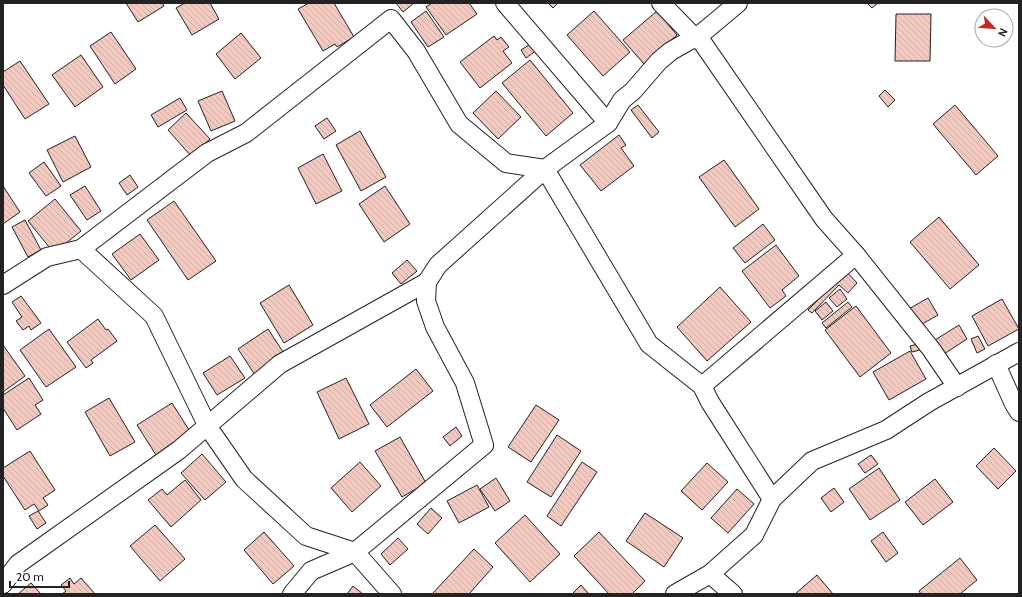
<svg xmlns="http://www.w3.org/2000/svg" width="1022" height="597" font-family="Cabin,sans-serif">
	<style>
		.building { fill: url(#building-back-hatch); stroke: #222 }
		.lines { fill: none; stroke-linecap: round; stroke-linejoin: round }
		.minor-casing { stroke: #222; stroke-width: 20 }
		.minor { stroke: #fff; stroke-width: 18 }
	</style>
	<defs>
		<pattern id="building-back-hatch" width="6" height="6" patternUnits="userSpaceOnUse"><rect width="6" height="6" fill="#f3c9c0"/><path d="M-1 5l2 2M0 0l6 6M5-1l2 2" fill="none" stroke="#d0aca5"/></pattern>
	</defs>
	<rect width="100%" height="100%" fill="#fff"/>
	<!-- building -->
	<g class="building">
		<polygon points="126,3 162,3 164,6 138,22"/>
		<polygon points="185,3 210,3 219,19 192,35 176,8"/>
		<polygon points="309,3 334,3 354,37 337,47 335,44 323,51 298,9"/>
		<polygon points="396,3 414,3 403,12"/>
		<polygon points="432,3 469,3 477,14 446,35 426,7"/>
		<polygon points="548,3 558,3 553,8"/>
		<polygon points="867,3 878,3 872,8"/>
		<polygon points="426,11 444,37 428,47 411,22"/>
		<polygon points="594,11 630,52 603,76 567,35"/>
		<polygon points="657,11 677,35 644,64 623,40"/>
		<polygon points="896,14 931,14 930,61 895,61"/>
		<polygon points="111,32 136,69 115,84 90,46"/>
		<polygon points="241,33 261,58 235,79 216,54"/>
		<polygon points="494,36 497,40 501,37 509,47 503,51 512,63 480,88 460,62"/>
		<polygon points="532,43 537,50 526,58 521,50"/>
		<polygon points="81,55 103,87 75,107 52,75"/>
		<polygon points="530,60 573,113 546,136 502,83"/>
		<polygon points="20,61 49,104 25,119 3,85 3,72"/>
		<polygon points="885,90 895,100 888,107 879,96"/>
		<polygon points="222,91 235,121 211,131 198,101"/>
		<polygon points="496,91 521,117 498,139 473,113"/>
		<polygon points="180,98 187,110 158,127 151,115"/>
		<polygon points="638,105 659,132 652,138 631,110"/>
		<polygon points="955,105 998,156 976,175 933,124"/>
		<polygon points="186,113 210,139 191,156 168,130"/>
		<polygon points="327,118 336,131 324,139 315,126"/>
		<polygon points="360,131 386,177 361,191 336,145"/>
		<polygon points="619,135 626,145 621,148 634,166 601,191 580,165"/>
		<polygon points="75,136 91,167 63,182 47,150"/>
		<polygon points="323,154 342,191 316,204 298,168"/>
		<polygon points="724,160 759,209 735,227 699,177"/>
		<polygon points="44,162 61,186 46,196 29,173"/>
		<polygon points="130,175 138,187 127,195 119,183"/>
		<polygon points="3,186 20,212 3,224"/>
		<polygon points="85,186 101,211 87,220 70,195"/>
		<polygon points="385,186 410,224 384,242 359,204"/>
		<polygon points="55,199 81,231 54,253 28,221"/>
		<polygon points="174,201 216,261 188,280 147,220"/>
		<polygon points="939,217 979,265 950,289 910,242"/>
		<polygon points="25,220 41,250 28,257 12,227"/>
		<polygon points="763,224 775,240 745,263 733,248"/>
		<polygon points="140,234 159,260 131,280 112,254"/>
		<polygon points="776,245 799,276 782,290 786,296 770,308 742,271"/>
		<polygon points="407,260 417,271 401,284 392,273"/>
		<polygon points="846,271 857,283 848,293 839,285 812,313 808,310"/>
		<polygon points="289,285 313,325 284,343 260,303"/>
		<polygon points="720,287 751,322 707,361 677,327"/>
		<polygon points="840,289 847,299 837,307 829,298"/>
		<polygon points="21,296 41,323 31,330 29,326 23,330 16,321 22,317 12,302"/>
		<polygon points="928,298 938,315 917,327 907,310"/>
		<polygon points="1002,299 1019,329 988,346 972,316"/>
		<polygon points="826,302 833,311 822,320 815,311"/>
		<polygon points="848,302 852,307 826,328 822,323"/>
		<polygon points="856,306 891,353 860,377 825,330"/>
		<polygon points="98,319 106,330 108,329 117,341 91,360 93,363 86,368 67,342"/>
		<polygon points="959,325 967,339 944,354 935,340"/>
		<polygon points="49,329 76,367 46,387 20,350"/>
		<polygon points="268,329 285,355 255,375 238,349"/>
		<polygon points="978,336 985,349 977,353 971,339"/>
		<polygon points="922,343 924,349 912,352 910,346"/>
		<polygon points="3,345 25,376 3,392"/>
		<polygon points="910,351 926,379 889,400 873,372"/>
		<polygon points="230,356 245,378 217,395 203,373"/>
		<polygon points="416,369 433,391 387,427 370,405"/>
		<polygon points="29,378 43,400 35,405 41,414 17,430 3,408 3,395"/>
		<polygon points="346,378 369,424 339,439 317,392"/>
		<polygon points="109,398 135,442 110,456 85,412"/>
		<polygon points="172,403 191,433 156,455 137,425"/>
		<polygon points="536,405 559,420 531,462 508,447"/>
		<polygon points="456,427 462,436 450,446 443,437"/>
		<polygon points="557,435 581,451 551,497 527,482"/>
		<polygon points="400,437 426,483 402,497 375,451"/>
		<polygon points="994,448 1016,471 998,489 976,466"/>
		<polygon points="30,451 55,490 43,498 48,505 39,511 34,504 25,510 3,476 3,468"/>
		<polygon points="202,454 226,482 205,500 181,473"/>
		<polygon points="871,455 878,464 865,473 858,464"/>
		<polygon points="360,462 381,486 352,512 331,488"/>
		<polygon points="582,462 597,472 561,526 547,516"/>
		<polygon points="707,463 728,482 702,510 681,491"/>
		<polygon points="879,468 900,500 870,520 849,489"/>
		<polygon points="496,478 510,501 495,511 480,489"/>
		<polygon points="935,479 953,502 923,525 905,502"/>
		<polygon points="185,480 201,500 171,527 148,500 162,489 167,495"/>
		<polygon points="477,485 489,507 459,523 447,501"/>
		<polygon points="834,488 844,502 831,512 821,498"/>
		<polygon points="737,489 754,504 728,533 711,518"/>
		<polygon points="431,508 442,518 428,534 417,524"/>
		<polygon points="38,511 46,523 37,529 29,516"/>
		<polygon points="645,513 683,538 664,567 626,541"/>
		<polygon points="525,515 560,554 530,582 495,543"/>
		<polygon points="155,525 185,559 160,581 130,546"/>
		<polygon points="264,532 294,566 273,584 244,550"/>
		<polygon points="599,532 645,581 632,594 609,594 574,556"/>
		<polygon points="883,532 898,553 886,562 871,541"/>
		<polygon points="398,538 408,549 390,565 381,554"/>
		<polygon points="474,549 493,567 469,594 432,594"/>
		<polygon points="960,558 977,580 960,594 921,594 919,591"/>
		<polygon points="817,575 833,594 795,594"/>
		<polygon points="70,578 74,584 81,578 95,594 62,594 66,591 61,585"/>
		<polygon points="31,583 41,594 18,594"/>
		<polygon points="581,585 589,594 572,594"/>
		<polygon points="353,586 363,594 347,594"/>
	</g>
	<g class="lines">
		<defs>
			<g id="minor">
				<polyline points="505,3 608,123"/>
				<polyline points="661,3 694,37 702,42 824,219 856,255 931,349 957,387"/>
				<polyline points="81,249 207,153 246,133 391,19 416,51 459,124 506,163 545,169 649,344 702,386 710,402 772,499"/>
				<polyline points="3,285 47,257 81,249 154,316 208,427 244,479 306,536 355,552 392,594"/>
				<polyline points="996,364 1014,404 1019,412"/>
				<polyline points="702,386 856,255"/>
				<polyline points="710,574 733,594"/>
				<polyline points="3,584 18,564 179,450 280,364 427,282"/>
				<polyline points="292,594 311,571 355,552 484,445 465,383 435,327 426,301 427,282 438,265 545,169 608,123 622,100 633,91 659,61 671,51 701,34 738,3"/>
				<polyline points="675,594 710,574 754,535 772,499 812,461 886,430 929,402 1019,352"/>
			</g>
		</defs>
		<!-- minor casing -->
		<use href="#minor" class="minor-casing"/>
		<!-- minor -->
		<use href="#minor" class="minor"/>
	</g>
	<!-- border -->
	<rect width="1022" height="597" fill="none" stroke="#222222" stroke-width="8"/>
	<!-- north arrow -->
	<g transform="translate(994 28) rotate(116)"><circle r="19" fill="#ffffff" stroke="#a7a7a7"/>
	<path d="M0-3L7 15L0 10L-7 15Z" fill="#c62828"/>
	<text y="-6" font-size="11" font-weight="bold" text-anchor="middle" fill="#222222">N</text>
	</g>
	<!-- scale -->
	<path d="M10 581v6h59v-6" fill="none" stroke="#222222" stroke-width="2"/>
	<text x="16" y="581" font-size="12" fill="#222222" stroke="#ffffff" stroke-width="3" paint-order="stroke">20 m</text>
</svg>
